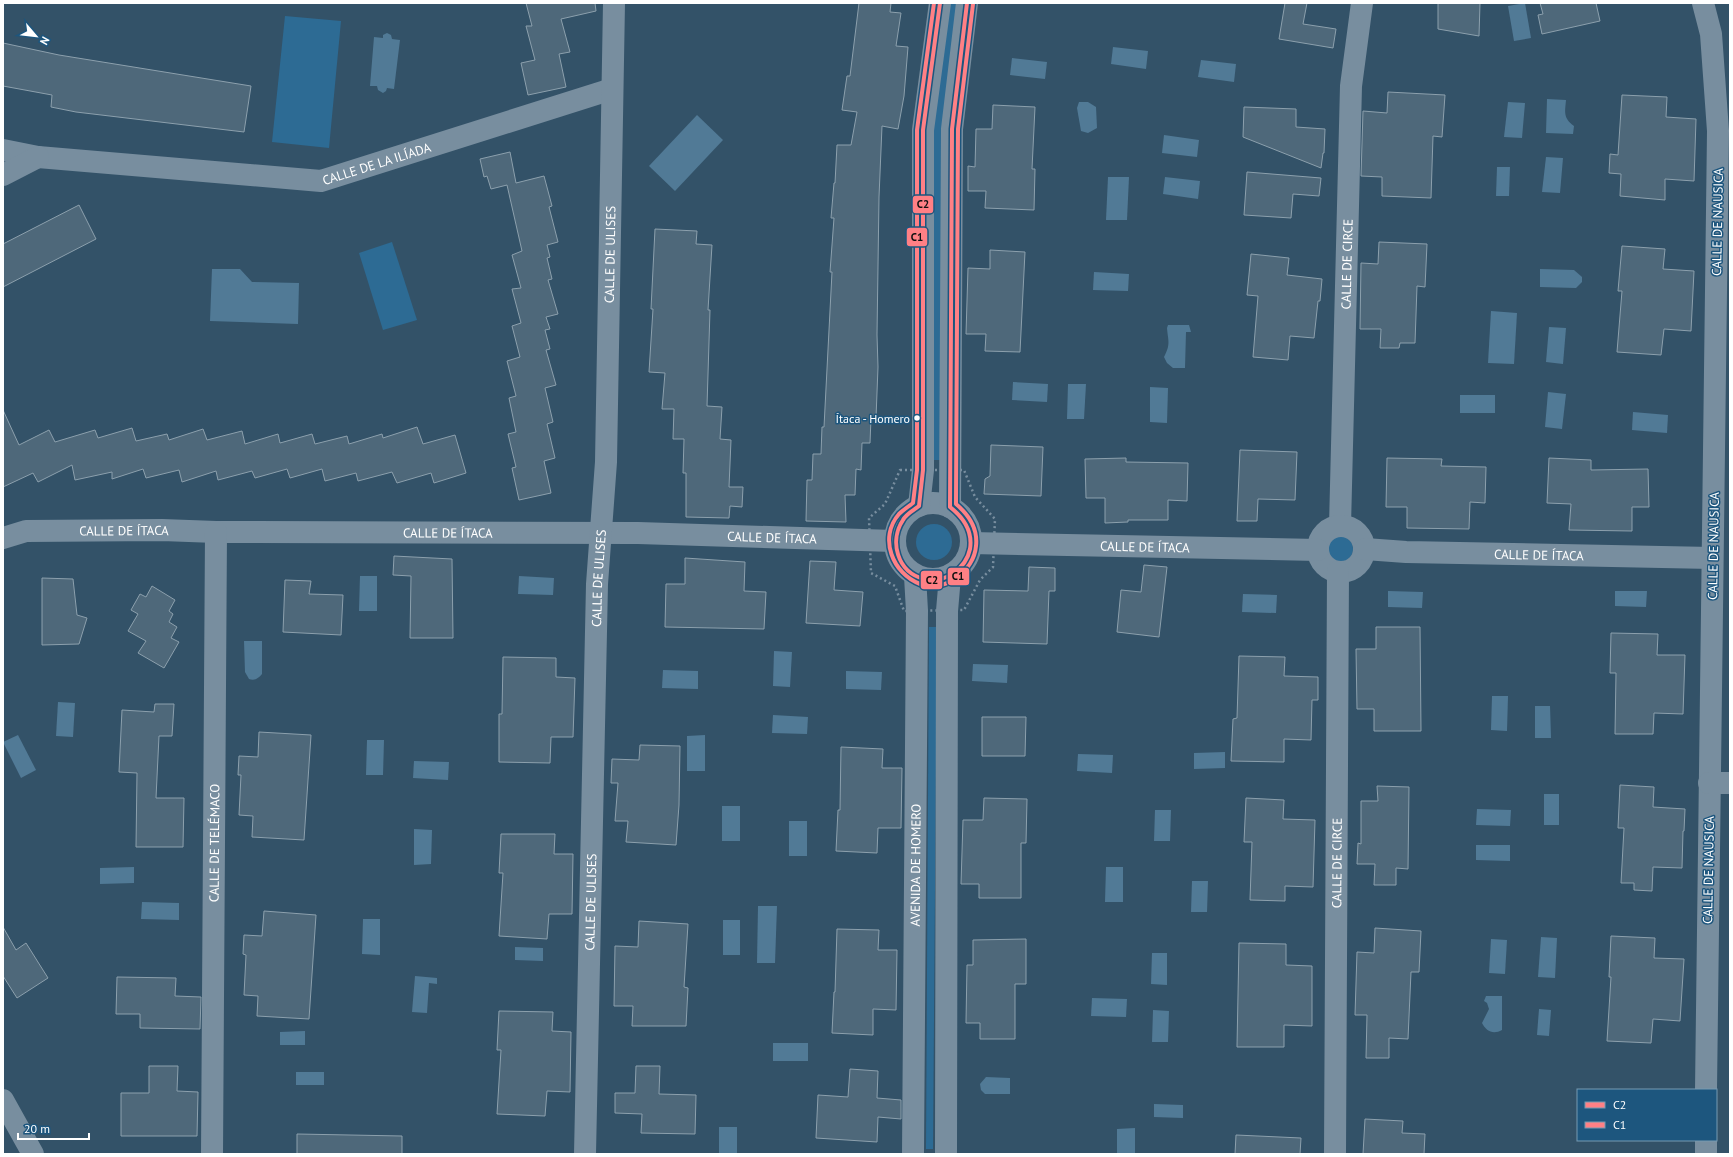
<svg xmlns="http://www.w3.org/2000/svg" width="1733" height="1157" font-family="'PT Sans',sans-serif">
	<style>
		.green { fill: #2d6b94 }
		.water { fill: #517a96 }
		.building { fill: #4e687a; stroke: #8ca0ad }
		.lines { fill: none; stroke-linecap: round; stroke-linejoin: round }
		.path { stroke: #788e9f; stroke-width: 2.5; stroke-dasharray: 2 3; stroke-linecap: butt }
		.street { stroke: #788e9f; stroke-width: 22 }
		.bus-1-casing { stroke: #1d567e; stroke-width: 7 }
		.bus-2-casing { stroke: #1d567e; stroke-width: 7 }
		.bus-1 { stroke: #ff8085; stroke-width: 4 }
		.bus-2 { stroke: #ff8085; stroke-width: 4 }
		.bus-dot { fill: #fff; stroke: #1d567e; stroke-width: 1.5 }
		.labels { text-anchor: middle; stroke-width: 3; stroke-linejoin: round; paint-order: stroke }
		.bus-label { font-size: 12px; fill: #fff; stroke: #1d567e; text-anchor: end }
		.street-label { font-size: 13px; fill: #fff; stroke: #1d567e }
		.line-badge { stroke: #1d567e; stroke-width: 1.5 }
		.pale-badge-label { font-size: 11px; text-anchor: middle; font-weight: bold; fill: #111 }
	</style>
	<rect width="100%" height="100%" fill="#335268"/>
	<!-- green -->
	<g class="green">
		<polygon points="946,3 957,3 944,460 931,460 929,133"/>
		<polygon points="285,16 341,21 329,148 272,142"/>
		<polygon points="392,242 417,320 383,330 359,253"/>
		<circle cx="934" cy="542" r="18"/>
		<circle cx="1340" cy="549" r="13"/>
		<polygon points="929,627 937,627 933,1149 926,1149"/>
	</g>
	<!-- water -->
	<g class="water">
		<polygon points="1525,3 1531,38 1514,41 1508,6"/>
		<polygon points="387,33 391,35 392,39 400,40 394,89 387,88 386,91 383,93 378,90 377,86 370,86 374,37 383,38 383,35"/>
		<polygon points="1113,47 1148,51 1146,69 1111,64"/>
		<polygon points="1012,58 1047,62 1045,79 1010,75"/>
		<polygon points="1201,60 1236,64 1234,82 1198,77"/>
		<path d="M1547 99 1566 100C1565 112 1563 118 1574 126L1573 134 1546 133Z"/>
		<polygon points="1079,102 1088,102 1096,107 1097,128 1088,133 1081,131 1077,108"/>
		<polygon points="1508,102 1525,103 1522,138 1504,137"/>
		<polygon points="697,115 723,140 675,191 649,166"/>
		<polygon points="1164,135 1199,140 1197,157 1162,153"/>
		<polygon points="1546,157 1563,158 1560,193 1542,192"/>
		<polygon points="1497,167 1510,167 1509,196 1496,196"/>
		<polygon points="1108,177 1129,177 1127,220 1106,220"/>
		<polygon points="1165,177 1200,181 1198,199 1163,194"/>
		<polygon points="212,269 240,269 252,282 299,283 298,324 210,321"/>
		<polygon points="1540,269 1574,270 1582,277 1582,282 1576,288 1540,287"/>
		<polygon points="1094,272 1129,274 1128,291 1093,290"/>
		<polygon points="1491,311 1517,313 1514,364 1488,363"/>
		<path d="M1168 325H1189L1191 332H1186L1185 368H1173L1167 363 1164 357C1171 344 1168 341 1167 328Z"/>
		<polygon points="1549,327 1566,328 1563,364 1546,362"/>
		<polygon points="1013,382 1048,384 1047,402 1012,400"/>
		<polygon points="1068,384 1086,384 1084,419 1067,419"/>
		<polygon points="1150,387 1168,388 1167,423 1150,422"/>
		<polygon points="1548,392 1566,394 1562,429 1545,427"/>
		<rect x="1460" y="395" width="35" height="18"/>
		<polygon points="1633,412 1668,415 1667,433 1632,430"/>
		<polygon points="360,576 377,576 377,611 359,611"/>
		<polygon points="519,576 554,578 553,595 518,594"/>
		<polygon points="1388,591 1423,592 1422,608 1388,607"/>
		<polygon points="1615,591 1647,591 1646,607 1615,606"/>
		<polygon points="1243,594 1277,595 1276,613 1242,612"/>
		<path d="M244 641H262V674C258 679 254 681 249 679L245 672Z"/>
		<polygon points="774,651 792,652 790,687 773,686"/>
		<polygon points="973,664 1008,665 1007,683 972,681"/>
		<polygon points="663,670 698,671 698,689 662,688"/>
		<polygon points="846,671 882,672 881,690 846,689"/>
		<polygon points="1492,696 1508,696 1507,731 1491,730"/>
		<polygon points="58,702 75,703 73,737 56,736"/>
		<polygon points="1535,706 1550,706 1551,738 1535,738"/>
		<polygon points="773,715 808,717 807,734 772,733"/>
		<polygon points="18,735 36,770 21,778 3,742"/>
		<polygon points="705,735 705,771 687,771 687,736"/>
		<polygon points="367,740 384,740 383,775 366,775"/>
		<polygon points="1225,752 1225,768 1194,769 1194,753"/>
		<polygon points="1078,754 1113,755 1112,773 1077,771"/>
		<polygon points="414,761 449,762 448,780 413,778"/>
		<rect x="1544" y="794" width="15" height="31"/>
		<rect x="722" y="806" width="18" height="35"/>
		<polygon points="1477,809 1511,810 1510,826 1476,825"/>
		<polygon points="1155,810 1171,810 1170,841 1154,841"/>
		<rect x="789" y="821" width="18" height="35"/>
		<polygon points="414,829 432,830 431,864 414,865"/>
		<polygon points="1476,845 1510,845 1510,861 1476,860"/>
		<polygon points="134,867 134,883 100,884 100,868"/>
		<polygon points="1106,867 1123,867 1123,902 1105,902"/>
		<polygon points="1192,881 1208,881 1207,912 1191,912"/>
		<polygon points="142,902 179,903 179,920 141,919"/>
		<polygon points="758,906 777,906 775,963 757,963"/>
		<polygon points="363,919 380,919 380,955 362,954"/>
		<rect x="723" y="920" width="17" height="35"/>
		<polygon points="1541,937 1557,938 1555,978 1538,977"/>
		<polygon points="1491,939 1507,940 1505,974 1489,973"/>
		<polygon points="515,947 543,948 543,961 515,960"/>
		<polygon points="1152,953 1167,953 1167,985 1151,984"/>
		<polygon points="415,976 437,978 437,984 429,983 427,1013 412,1012"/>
		<path d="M1486 996H1502V1030C1493 1035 1486 1031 1482 1023L1489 1009 1487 1003 1484 1001Z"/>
		<polygon points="1092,998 1127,999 1126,1017 1091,1016"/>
		<polygon points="1539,1009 1551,1010 1549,1036 1537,1035"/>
		<polygon points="1153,1010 1169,1011 1168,1042 1152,1042"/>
		<polygon points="305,1031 305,1045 280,1045 280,1032"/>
		<rect x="773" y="1043" width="35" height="18"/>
		<rect x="296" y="1072" width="28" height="13"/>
		<polygon points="986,1077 1010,1078 1010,1094 985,1094 981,1090 980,1084"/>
		<polygon points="1154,1104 1183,1105 1183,1118 1154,1117"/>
		<rect x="719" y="1127" width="18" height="27"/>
		<polygon points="1135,1128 1135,1154 1117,1154 1117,1129"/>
	</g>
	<!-- building -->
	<g class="building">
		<polygon points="526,3 595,3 596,11 561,19 570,52 559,54 566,87 528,95 521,63 535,60 526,26 532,26"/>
		<polygon points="859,3 891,3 890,12 901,13 896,46 908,47 904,96 898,129 882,126 879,197 877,335 878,367 876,418 871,418 870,443 862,443 861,470 856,469 855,495 845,495 846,522 806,521 807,480 812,480 813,454 821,454 822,427 824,427 832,272 830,272 834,218 831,218 834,183 835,183 837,145 851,145 857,112 842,110 847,76 850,76"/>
		<polygon points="1285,3 1307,3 1303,24 1336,29 1333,48 1279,39"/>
		<polygon points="1438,3 1480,3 1479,36 1438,29"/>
		<polygon points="1540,3 1596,3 1600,21 1542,34 1538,15 1543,14"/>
		<polygon points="3,43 59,55 251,86 244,132 76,112 51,107 52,95 3,86"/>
		<polygon points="1388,92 1445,95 1442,137 1433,136 1431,198 1382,196 1382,177 1361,176 1363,111 1387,113"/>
		<polygon points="1622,95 1667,97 1666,117 1696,119 1694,181 1665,179 1665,200 1620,196 1621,174 1609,173 1610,154 1618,155"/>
		<polygon points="993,105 1035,107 1032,169 1035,169 1034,210 985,208 986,191 968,191 968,166 975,167 976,129 992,129"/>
		<polygon points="1244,107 1296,109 1296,127 1325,129 1324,153 1323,153 1321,168 1243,137"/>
		<polygon points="510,152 516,183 544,176 552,206 549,207 558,242 547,245 550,257 547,258 552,279 548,280 558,314 546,317 550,329 545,330 550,349 546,350 556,385 545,388 553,422 547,424 555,458 544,461 551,493 519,500 512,468 516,467 508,434 516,432 509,398 516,396 507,361 520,357 512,326 521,323 512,289 521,288 512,255 522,251 507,185 491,189 487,176 484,177 480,159"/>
		<polygon points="1247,172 1321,178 1319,196 1293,194 1291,218 1244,215"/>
		<polygon points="79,205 96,239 3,287 3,244"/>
		<polygon points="655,229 697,231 696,244 712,245 708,310 710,310 707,406 722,407 720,439 731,440 729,487 743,487 742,507 730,506 729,518 686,517 686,473 683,473 684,439 673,439 674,409 662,409 665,373 649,372 653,309 651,309"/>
		<polygon points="1379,242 1427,244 1425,287 1417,286 1415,343 1400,343 1399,348 1380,348 1381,329 1360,329 1361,263 1378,264"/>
		<polygon points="1622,246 1665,249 1663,269 1694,271 1691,331 1664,329 1661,355 1617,352 1622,291 1618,291"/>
		<polygon points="990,250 1025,252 1020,352 985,351 986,334 966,334 968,268 990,269"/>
		<polygon points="1251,254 1289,258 1287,275 1322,279 1320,301 1318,301 1314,338 1290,336 1288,360 1253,357 1258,296 1247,295"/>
		<polygon points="3,410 19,445 49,430 55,442 95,430 98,438 132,428 136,441 167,434 169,440 203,429 207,440 242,431 245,444 278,434 280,443 312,434 315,444 347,436 349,444 382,434 383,438 417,427 423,444 455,435 466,473 434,483 431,473 397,483 392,472 358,481 356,473 325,481 322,469 290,478 287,469 255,478 252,471 218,480 216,471 182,482 179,470 146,478 143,469 112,479 112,472 75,480 72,465 38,482 33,473 3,487"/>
		<polygon points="991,445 1043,447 1041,496 984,494 985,479 990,476"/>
		<polygon points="1240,450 1297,452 1295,500 1258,499 1257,521 1237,521"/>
		<polygon points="1126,458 1126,462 1188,463 1187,501 1168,500 1168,520 1128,520 1128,522 1105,523 1105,498 1086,498 1085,459"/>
		<polygon points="1387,458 1442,459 1441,466 1486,467 1485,503 1470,502 1469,529 1407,528 1407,507 1386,507"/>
		<polygon points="1549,458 1591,460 1591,470 1648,469 1649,507 1632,507 1632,531 1569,530 1571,504 1547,503"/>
		<polygon points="394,556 452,559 453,638 410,638 411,576 393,575"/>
		<polygon points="685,558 745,562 744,591 766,592 764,629 665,627 666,584 685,584"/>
		<polygon points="810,561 836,562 834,590 863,592 860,626 806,623"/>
		<polygon points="1144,565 1167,567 1159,637 1117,632 1121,590 1141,592"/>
		<polygon points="1029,567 1055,568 1055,591 1049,591 1047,644 983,642 984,590 1028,591"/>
		<polygon points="42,578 73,579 77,615 87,618 79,644 42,645"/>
		<polygon points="285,580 311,581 309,594 343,595 341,635 283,632"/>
		<polygon points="152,586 175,600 169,611 173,614 169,622 177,627 171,638 179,642 164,668 138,653 146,641 128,631 138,614 131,610 140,594 146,597"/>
		<polygon points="1376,627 1420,627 1421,731 1374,731 1374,709 1357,709 1356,649 1376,649"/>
		<polygon points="1611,633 1658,634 1657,655 1685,655 1683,714 1654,713 1653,734 1615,734 1616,673 1610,673"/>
		<polygon points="1239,656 1285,657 1284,676 1318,677 1318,700 1312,700 1311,740 1284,739 1284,762 1231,761 1233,719 1237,718"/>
		<polygon points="503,657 556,658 556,677 575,678 573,737 551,737 550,763 499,762 499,714 502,714"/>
		<polygon points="155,704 174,704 172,736 159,736 156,798 184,798 183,847 136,847 137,773 119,772 122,710 154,712"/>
		<polygon points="982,717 1026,717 1025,756 982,756"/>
		<polygon points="259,732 311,735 304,840 252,837 253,816 239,815 241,775 238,775 239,756 258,757"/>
		<polygon points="640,745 680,746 679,805 676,845 626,842 628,821 615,821 618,783 611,783 612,759 639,760"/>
		<polygon points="841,747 883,749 882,768 902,768 901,828 878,828 877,853 836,851 838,810 840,810"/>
		<polygon points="1620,785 1654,787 1653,807 1685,809 1684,831 1683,831 1682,868 1653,867 1652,891 1634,890 1634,883 1621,883 1624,828 1618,828"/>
		<polygon points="1377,786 1409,787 1408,869 1396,868 1396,885 1374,885 1375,864 1357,864 1358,843 1361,844 1361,801 1378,801"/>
		<polygon points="984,798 1027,799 1026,843 1021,843 1021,898 979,898 979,884 961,884 963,820 983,820"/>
		<polygon points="1246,798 1284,800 1283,819 1315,820 1313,887 1285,886 1285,901 1250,900 1252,842 1244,842"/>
		<polygon points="501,834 555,834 554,854 573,854 572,914 549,914 547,939 499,936 503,873 499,873"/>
		<polygon points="264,911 316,915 309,1019 257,1016 258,996 244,995 246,955 243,954 244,935 262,936"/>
		<polygon points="639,921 688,924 684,987 688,988 686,1026 632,1026 633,1006 614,1006 615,946 638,947"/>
		<polygon points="3,927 16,950 26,943 48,978 17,998 3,976"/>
		<polygon points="1375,928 1421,931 1419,972 1411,972 1408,1039 1389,1038 1389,1058 1366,1058 1367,1015 1355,1015 1357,952 1374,953"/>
		<polygon points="837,929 879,930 878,950 897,950 896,1010 873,1009 873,1035 832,1033 834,992 835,992"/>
		<polygon points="1611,936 1655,938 1654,958 1684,959 1680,1021 1653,1019 1651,1043 1607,1041 1611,977 1609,977"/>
		<polygon points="1026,939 1026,984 1015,984 1015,1039 980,1039 980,1023 966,1023 967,965 973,965 973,940"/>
		<polygon points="1239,943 1286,944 1286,965 1312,966 1312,1026 1284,1025 1284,1047 1237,1047"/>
		<polygon points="117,977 176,978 175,996 201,997 200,1029 140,1028 140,1014 116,1014"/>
		<polygon points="499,1011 553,1012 552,1031 571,1032 570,1092 547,1091 545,1116 497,1114 501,1050 497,1050"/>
		<polygon points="149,1066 178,1066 177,1091 198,1092 197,1136 121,1136 121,1093 149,1093"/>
		<polygon points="636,1066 660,1066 659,1094 696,1095 695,1134 641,1133 642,1114 615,1113 615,1093 635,1093"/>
		<polygon points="850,1069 878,1071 877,1098 901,1100 901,1119 878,1117 877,1142 816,1138 818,1095 848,1097"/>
		<polygon points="1365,1119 1403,1121 1402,1133 1425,1134 1424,1154 1363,1154"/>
		<polygon points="297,1134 402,1136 402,1154 297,1154"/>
		<polygon points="1236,1135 1301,1138 1300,1154 1235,1154"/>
	</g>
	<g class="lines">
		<!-- path -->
		<polygon class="path" points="900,470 964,470 975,497 995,519 993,567 980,580 964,610 904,611 895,586 871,573 869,518 885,504"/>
		<!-- street -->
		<g class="street">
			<polyline points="1703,3 1711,34 1718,131 1706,1090"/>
			<path id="s1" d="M3 150 38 157 321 181 612 89"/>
			<polyline points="3,175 38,157"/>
			<circle cx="933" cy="541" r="38"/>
			<polyline points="919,506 923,470 923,130 940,3"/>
			<polyline points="950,507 952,129 967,3"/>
			<path id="s2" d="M1340 526 1351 86 1362 3"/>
			<circle cx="1341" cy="549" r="23"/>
			<path id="s3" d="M3 538 26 531 162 530 216 532 638 533 894 541"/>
			<path id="s4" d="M971 543 1318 550"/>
			<path id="s5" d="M1365 549 1406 552 1712 558"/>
			<polyline points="1709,783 1730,783"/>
			<polyline points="3,1100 33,1154"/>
			<path id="s6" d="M212 1154 216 532"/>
			<path id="s7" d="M585 1154 597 584 606 462 614 3"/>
			<path id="s8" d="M913 1154 917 611 915 576"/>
			<polyline points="946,1154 947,611 950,576"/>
			<path id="s9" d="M1335 1154 1338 572"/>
			<polyline points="1706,1154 1706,1140"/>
		</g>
		<defs>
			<path id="bus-1" d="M940 3 923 130V470L919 506C914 510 906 514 903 520 889 541 897 572 924 579 944 584 966 569 970 549 973 531 964 518 950 507L952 129 967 3"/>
			<path id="bus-2" d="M934 3 917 130V470L913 503C909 506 903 510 899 514 878 538 893 574 920 584 945 593 974 571 976 546 978 529 969 515 956 504L958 129 973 4"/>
		</defs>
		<!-- bus-1 casing -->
		<use href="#bus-1" class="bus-1-casing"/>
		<!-- bus-2 casing -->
		<use href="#bus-2" class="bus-2-casing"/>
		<!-- bus-1 -->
		<use href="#bus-1" class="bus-1"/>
		<!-- bus-2 -->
		<use href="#bus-2" class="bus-2"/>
	</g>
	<!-- markers -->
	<circle class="bus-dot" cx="917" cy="418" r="3.5"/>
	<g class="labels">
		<!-- bus labels -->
		<g class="bus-label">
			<text x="910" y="423">Ítaca - Homero</text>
		</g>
		<!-- street labels -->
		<g class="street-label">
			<text dy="5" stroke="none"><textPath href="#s1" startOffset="378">CALLE DE LA ILÍADA</textPath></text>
			<text transform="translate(1717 222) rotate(-89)" y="5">CALLE DE NAUSICA</text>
			<text dy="5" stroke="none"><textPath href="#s7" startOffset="900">CALLE DE ULISES</textPath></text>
			<text dy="5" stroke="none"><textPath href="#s2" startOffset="262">CALLE DE CIRCE</textPath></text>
			<text dy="5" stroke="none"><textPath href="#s3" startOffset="122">CALLE DE ÍTACA</textPath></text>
			<text dy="5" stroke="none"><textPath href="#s3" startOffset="446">CALLE DE ÍTACA</textPath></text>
			<text dy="5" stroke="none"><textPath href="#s3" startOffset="770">CALLE DE ÍTACA</textPath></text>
			<text transform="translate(1713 546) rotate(-89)" y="5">CALLE DE NAUSICA</text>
			<text dy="5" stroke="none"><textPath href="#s4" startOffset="174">CALLE DE ÍTACA</textPath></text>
			<text dy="5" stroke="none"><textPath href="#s5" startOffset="174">CALLE DE ÍTACA</textPath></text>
			<text dy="5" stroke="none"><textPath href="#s7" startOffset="576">CALLE DE ULISES</textPath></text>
			<text dy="5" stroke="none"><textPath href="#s6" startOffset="311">CALLE DE TELÉMACO</textPath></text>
			<text dy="5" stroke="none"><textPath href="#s9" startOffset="291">CALLE DE CIRCE</textPath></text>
			<text dy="5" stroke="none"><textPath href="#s8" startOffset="289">AVENIDA DE HOMERO</textPath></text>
			<text transform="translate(1708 870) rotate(-89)" y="5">CALLE DE NAUSICA</text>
			<text dy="5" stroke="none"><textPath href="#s7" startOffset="252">CALLE DE ULISES</textPath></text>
		</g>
	</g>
	<g class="line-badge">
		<rect x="912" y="195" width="22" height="19" rx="4" fill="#ff8085"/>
		<rect x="906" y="227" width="22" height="20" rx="4" fill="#ff8085"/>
		<rect x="947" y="567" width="23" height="19" rx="4" fill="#ff8085"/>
		<rect x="920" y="570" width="23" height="20" rx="4" fill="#ff8085"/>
	</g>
	<g class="pale-badge-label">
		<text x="923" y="208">C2</text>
		<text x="917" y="241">C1</text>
		<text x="958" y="580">C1</text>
		<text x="932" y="584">C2</text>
	</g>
	<!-- border -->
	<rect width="1733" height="1157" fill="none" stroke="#ffffff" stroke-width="8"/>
	<!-- legend -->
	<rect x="1577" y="1089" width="140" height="52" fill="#1d567e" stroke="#779ab2"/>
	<rect x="1585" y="1102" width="20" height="6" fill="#ff8085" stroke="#779ab2"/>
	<text x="1613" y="1109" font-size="12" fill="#ffffff">C2</text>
	<rect x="1585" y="1122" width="20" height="6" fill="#ff8085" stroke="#779ab2"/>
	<text x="1613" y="1129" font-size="12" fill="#ffffff">C1</text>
	<!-- north arrow -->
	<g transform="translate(36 36) rotate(118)" stroke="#1d567e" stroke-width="3" paint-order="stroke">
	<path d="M0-3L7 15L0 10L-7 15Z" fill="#ffffff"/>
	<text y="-6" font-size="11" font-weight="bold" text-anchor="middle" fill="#ffffff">N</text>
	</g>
	<!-- scale -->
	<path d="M18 1133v6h71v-6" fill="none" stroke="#ffffff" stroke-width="2"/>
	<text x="24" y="1133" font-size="12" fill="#ffffff" stroke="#1d567e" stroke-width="3" paint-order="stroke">20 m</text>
</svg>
